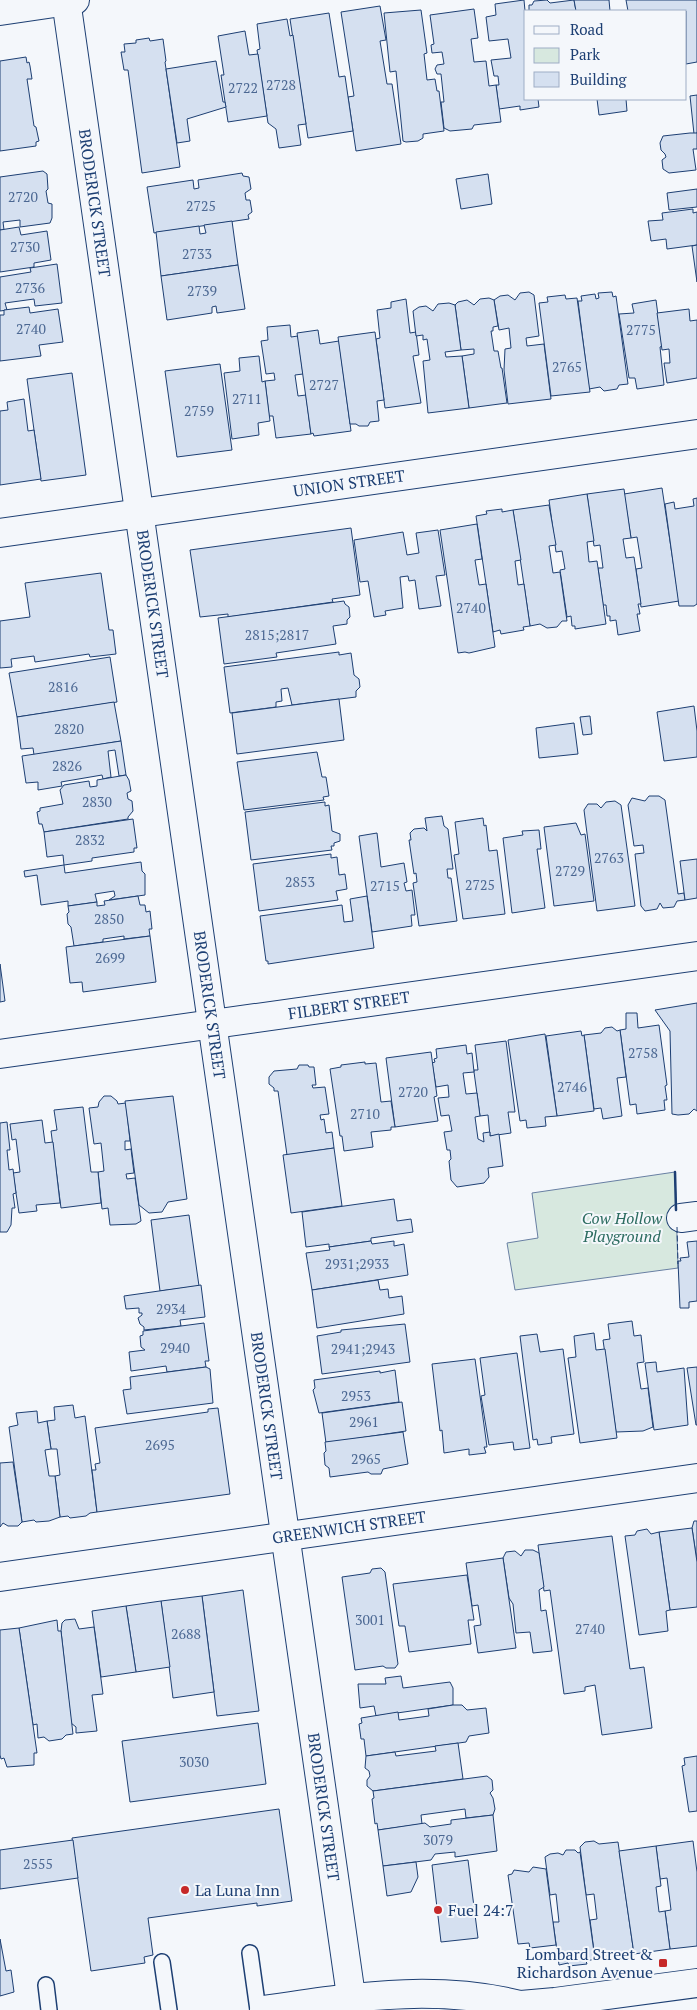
<svg xmlns="http://www.w3.org/2000/svg" width="697" height="2010" font-family="'PT Serif',serif">
	<style>
		.green { fill: #d7e8df; stroke: #687fa3 }
		.building { fill: #d5e0f0; stroke: #1d3f73 }
		.lines { fill: none; stroke-linecap: round; stroke-linejoin: round }
		.lane-casing { stroke: #1d3f73; stroke-width: 18 }
		.street-casing { stroke: #1d3f73; stroke-width: 30 }
		.secondary-casing { stroke: #1d3f73; stroke-width: 30 }
		.highway-casing { stroke: #1d3f73; stroke-width: 30 }
		.lane { stroke: #f4f7fb; stroke-width: 15 }
		.street { stroke: #f4f7fb; stroke-width: 28 }
		.secondary { stroke: #f4f7fb; stroke-width: 28 }
		.highway { stroke: #f4f7fb; stroke-width: 28 }
		.fence { stroke: #1d3f73; stroke-width: 1; stroke-dasharray: 6 2.5; stroke-linecap: butt }
		.wall { stroke: #1d3f73; stroke-width: 2.5 }
		.poi-dot { fill: #c62828; stroke: #f4f7fb; stroke-width: 2 }
		.labels { text-anchor: middle; stroke-width: 4; stroke-linejoin: round; paint-order: stroke }
		.number-label { font-size: 14px; fill: #4b6792 }
		.street-label { font-size: 16px; fill: #1d3f73; stroke: #f4f7fb }
		.park-label { font-size: 16px; font-style: italic; fill: #2c6c60; stroke: #f4f7fb }
		.poi-label { font-size: 16px; fill: #1d3f73; stroke: #f4f7fb; text-anchor: start }
	</style>
	<rect width="100%" height="100%" fill="#f4f7fb"/>
	<!-- green -->
	<polygon class="green" points="675,1172 678,1268 515,1290 507,1243 538,1238 532,1193"/>
	<!-- building -->
	<g class="building">
		<polygon points="524,0 526,22 526,99 538,99 539,107 520,110 520,106 499,109 496,85 499,85 498,76 494,76 491,60 511,58 508,39 489,41 486,17 496,15 495,4"/>
		<polygon points="547,0 550,3 574,0 576,11 529,11 529,5 532,5 534,1"/>
		<polygon points="574,0 609,0 610,11 576,11"/>
		<polygon points="626,0 697,0 697,62 686,64 686,11 628,11"/>
		<polygon points="380,6 386,40 380,41 387,84 392,84 401,144 356,151 348,97 354,96 341,12"/>
		<polygon points="474,9 478,38 471,39 474,62 486,61 489,86 496,85 501,122 474,125 472,129 450,131 444,128 441,102 444,102 441,74 437,74 435,69 437,65 444,64 442,52 432,53 431,45 434,44 430,15"/>
		<polygon points="421,10 427,53 424,54 427,80 435,79 437,91 439,91 444,131 423,134 423,138 418,141 406,142 403,141 396,71 390,72 384,13"/>
		<polygon points="329,13 339,77 345,76 353,131 308,138 290,19"/>
		<polygon points="287,19 290,36 293,35 306,124 298,125 301,145 279,148 276,129 268,123 257,50 260,49 257,24"/>
		<polygon points="245,31 249,55 258,54 267,116 228,122 221,75 224,75 218,36"/>
		<polygon points="149,38 150,41 163,39 166,61 165,62 180,167 142,173 128,70 124,70 121,52 125,52 124,44 136,43 136,40"/>
		<polygon points="26,57 27,63 29,62 30,66 32,79 27,79 34,126 36,127 39,141 36,142 36,146 0,151 0,61"/>
		<polygon points="216,61 223,102 225,102 226,107 187,119 190,141 177,143 166,69"/>
		<polygon points="697,95 697,133 694,134 690,96"/>
		<polygon points="597,99 626,99 627,111 599,115"/>
		<polygon points="690,133 697,133 697,149 693,149 696,170 669,173 663,169 662,160 666,157 665,154 661,150 660,143 663,136"/>
		<polygon points="43,171 47,174 48,189 46,191 48,203 52,204 52,218 50,223 20,227 20,220 3,222 4,230 0,230 0,177"/>
		<polygon points="242,173 243,176 249,177 251,189 245,193 246,200 250,200 252,212 248,215 249,219 154,233 147,187 193,180 194,189 199,188 198,180"/>
		<polygon points="488,174 492,204 461,209 456,179"/>
		<polygon points="697,189 697,207 669,210 667,193"/>
		<polygon points="693,209 693,213 697,212 697,245 667,249 666,239 651,241 648,221 663,220 662,213"/>
		<polygon points="232,221 238,265 161,276 156,232 199,226 200,234 206,233 204,225"/>
		<polygon points="19,227 21,235 47,231 51,260 34,263 34,267 0,272 0,230"/>
		<polygon points="697,245 697,282 692,246"/>
		<polygon points="57,264 62,303 35,306 34,299 5,303 7,310 0,311 0,277 31,272 30,268"/>
		<polygon points="238,265 245,309 217,313 216,306 212,307 212,313 167,320 161,276"/>
		<polygon points="529,292 534,295 539,336 526,338 527,346 544,344 551,399 508,404 504,370 505,349 511,348 509,328 499,330 494,300 500,296 508,295 515,300 520,293"/>
		<polygon points="612,292 613,297 616,296 628,384 619,385 617,389 604,391 600,387 589,389 578,301 582,301 581,296 595,294 596,299 599,298 598,293"/>
		<polygon points="565,295 566,299 577,298 590,392 551,396 539,303 548,302 547,297"/>
		<polygon points="489,298 494,300 498,326 493,327 493,331 491,331 494,351 498,351 501,368 502,368 507,403 469,408 462,356 474,354 474,349 461,350 455,305 458,302 467,300 474,305 480,299"/>
		<polygon points="406,299 410,333 416,332 419,355 413,356 421,403 385,408 376,339 380,338 377,310 391,308 391,302"/>
		<polygon points="656,300 662,346 660,347 664,385 637,389 635,378 629,378 619,314 634,313 632,304"/>
		<polygon points="449,303 455,305 461,350 445,352 446,357 462,356 469,408 428,413 423,361 430,360 427,339 423,340 423,335 416,336 413,311 419,307 426,306 433,311 438,304"/>
		<polygon points="29,307 30,313 58,309 63,342 39,345 41,356 0,361 0,315 4,315 4,310"/>
		<polygon points="689,309 690,321 697,320 697,378 667,383 664,363 670,363 669,349 662,350 657,313"/>
		<polygon points="290,325 291,337 298,336 303,374 295,375 298,396 306,395 311,434 276,438 273,416 269,416 265,381 275,380 274,373 266,374 261,341 268,340 267,327"/>
		<polygon points="318,330 320,344 339,341 351,431 314,436 313,433 311,434 297,333"/>
		<polygon points="375,332 384,400 377,401 379,421 370,422 368,426 359,426 356,424 350,424 338,337"/>
		<polygon points="259,356 262,382 265,381 270,421 258,423 259,435 232,439 224,373 240,371 239,358"/>
		<polygon points="220,364 232,450 177,457 165,371"/>
		<polygon points="72,373 86,475 41,481 27,379"/>
		<polygon points="24,399 28,431 34,430 41,479 0,485 0,411 8,410 7,402"/>
		<polygon points="662,488 679,601 641,607 636,569 642,568 637,537 631,538 624,494"/>
		<polygon points="624,489 631,538 623,539 626,558 634,557 641,604 638,604 640,614 637,614 640,631 618,635 616,620 610,621 610,616 607,616 606,605 603,605 598,568 603,568 600,545 594,546 587,494"/>
		<polygon points="587,494 594,541 587,542 589,562 597,561 606,624 575,629 575,626 572,626 571,616 567,617 560,570 565,569 562,551 556,552 549,500"/>
		<polygon points="697,498 697,604 694,606 679,606 665,504 674,502 675,509 694,506 693,499"/>
		<polygon points="549,505 556,545 549,546 553,573 560,572 567,621 562,621 557,627 547,628 540,624 530,626 513,510"/>
		<polygon points="502,509 502,512 513,510 521,560 515,561 518,585 524,584 530,626 523,627 524,630 501,634 500,630 493,632 476,516 487,514 486,511"/>
		<polygon points="477,524 482,559 475,560 479,585 486,584 495,647 469,653 465,652 458,653 440,530"/>
		<polygon points="351,528 360,595 332,599 333,602 228,617 228,614 200,617 190,550"/>
		<polygon points="438,530 445,575 436,576 441,606 419,609 415,580 409,581 408,576 400,577 403,608 385,611 386,615 374,617 368,581 360,582 354,540 403,532 407,555 419,553 416,533"/>
		<polygon points="101,573 109,630 113,630 116,654 90,657 89,654 35,662 34,656 11,659 12,667 0,668 0,621 30,617 25,583"/>
		<polygon points="344,601 345,604 349,607 350,617 347,620 347,624 333,626 336,644 276,653 277,657 224,664 218,618"/>
		<polygon points="339,652 339,655 351,653 354,675 359,679 360,687 356,691 356,697 292,705 288,688 281,689 282,701 276,702 276,707 230,713 224,667"/>
		<polygon points="110,657 117,702 17,717 9,673"/>
		<polygon points="339,699 344,740 237,754 232,713"/>
		<polygon points="114,702 121,741 34,755 33,748 21,749 17,717"/>
		<polygon points="694,706 697,731 697,757 664,761 657,712"/>
		<polygon points="590,716 592,734 583,735 580,717"/>
		<polygon points="574,723 578,754 539,758 536,728"/>
		<polygon points="121,741 126,775 119,776 115,750 108,751 111,777 103,779 102,775 61,782 62,786 38,790 38,782 26,783 22,756"/>
		<polygon points="317,752 322,777 326,777 329,796 323,797 324,800 244,810 237,762"/>
		<polygon points="126,775 129,780 131,791 127,793 128,799 132,801 133,811 128,817 128,819 44,832 42,824 39,824 37,812 40,811 40,808 63,804 60,790 64,785 89,781 90,787 97,786 97,780"/>
		<polygon points="649,796 659,796 665,800 678,894 684,893 685,900 677,901 674,907 663,908 660,903 657,909 645,911 641,906 635,854 644,853 643,845 634,846 628,805 632,798 645,801"/>
		<polygon points="615,801 621,805 635,906 597,911 584,810 588,804 597,804 601,808 606,802"/>
		<polygon points="325,802 325,806 329,805 332,831 340,834 340,841 334,843 334,846 331,846 332,850 251,860 245,812"/>
		<polygon points="442,816 444,826 448,829 453,869 447,869 448,878 451,878 457,921 419,926 413,883 417,882 416,873 414,874 409,840 411,840 410,833 414,829 424,828 427,831 425,818"/>
		<polygon points="483,818 484,826 486,825 489,851 497,850 505,914 463,919 454,855 459,854 455,822"/>
		<polygon points="133,819 137,848 134,848 134,852 92,858 92,861 64,865 63,855 47,857 44,832"/>
		<polygon points="576,823 581,835 585,834 594,901 554,906 544,827"/>
		<polygon points="539,830 541,849 537,849 545,908 512,913 503,838 523,835 522,831"/>
		<polygon points="377,833 381,867 404,863 407,882 404,883 406,891 412,890 415,915 411,915 412,926 372,932 359,836"/>
		<polygon points="331,854 331,858 337,857 339,875 345,874 347,889 336,891 338,900 259,911 253,864"/>
		<polygon points="697,859 697,898 685,900 680,861"/>
		<polygon points="141,862 142,871 145,874 145,895 109,900 115,896 114,891 95,894 97,902 68,906 68,901 41,905 37,875 25,877 24,871 64,865 65,873"/>
		<polygon points="138,896 140,905 145,905 146,912 150,911 152,929 149,929 150,936 124,939 124,936 103,939 103,942 74,946 71,927 68,924 67,914 69,912 68,906 97,902 97,906 105,905 104,901"/>
		<polygon points="367,896 374,948 268,964 268,961 266,961 260,916 342,905 344,922 353,921 350,899"/>
		<polygon points="150,936 156,982 83,992 82,982 70,983 66,947"/>
		<polygon points="0,964 5,1001 0,1002"/>
		<polygon points="697,1003 697,1111 694,1109 689,1114 678,1115 672,1114 670,1031 655,1010"/>
		<polygon points="626,1013 637,1013 638,1028 659,1025 667,1085 665,1086 667,1100 664,1100 665,1110 637,1114 636,1104 630,1105 620,1030 626,1029"/>
		<polygon points="612,1027 617,1031 620,1030 626,1077 617,1078 622,1116 603,1119 601,1108 594,1109 584,1035 601,1033 605,1028"/>
		<polygon points="581,1031 582,1036 584,1035 594,1111 557,1116 546,1036"/>
		<polygon points="545,1034 557,1116 545,1117 546,1126 527,1128 526,1120 520,1121 508,1040"/>
		<polygon points="506,1041 515,1112 508,1112 511,1133 490,1136 488,1115 480,1116 474,1072 474,1070 478,1070 475,1045"/>
		<polygon points="466,1045 467,1054 472,1053 474,1072 463,1073 466,1094 477,1093 480,1116 475,1117 478,1139 484,1142 483,1133 490,1132 490,1136 499,1134 503,1166 488,1168 489,1177 484,1183 457,1187 451,1180 449,1161 451,1159 450,1150 447,1150 444,1132 452,1131 449,1115 441,1116 438,1098 449,1097 448,1085 436,1087 432,1063 435,1062 434,1059 437,1058 436,1049"/>
		<polygon points="431,1052 437,1096 434,1097 438,1121 395,1127 386,1058"/>
		<polygon points="365,1062 365,1064 376,1063 381,1102 391,1101 395,1127 391,1127 391,1130 371,1132 373,1147 344,1151 342,1136 340,1136 330,1069 341,1067 341,1065"/>
		<polygon points="299,1065 308,1065 309,1067 314,1067 316,1085 312,1085 313,1088 325,1087 329,1114 320,1115 321,1120 324,1119 326,1133 332,1132 334,1148 287,1155 278,1091 274,1091 274,1088 269,1084 269,1077 274,1071 297,1069"/>
		<polygon points="104,1096 111,1096 117,1101 118,1104 126,1103 130,1141 125,1141 125,1150 131,1149 134,1173 126,1174 127,1179 135,1178 141,1221 136,1224 110,1225 108,1208 102,1209 98,1172 104,1171 101,1143 94,1144 89,1108 98,1107 99,1102"/>
		<polygon points="173,1096 187,1199 168,1202 162,1212 149,1213 139,1205 125,1101"/>
		<polygon points="83,1107 91,1172 98,1172 101,1203 61,1208 51,1131 57,1130 54,1110"/>
		<polygon points="42,1120 45,1143 53,1142 60,1203 36,1205 37,1211 19,1213 13,1173 20,1172 16,1139 12,1140 10,1124"/>
		<polygon points="7,1122 10,1150 7,1150 9,1170 13,1169 16,1193 13,1194 15,1208 12,1208 11,1225 7,1232 0,1232 0,1123"/>
		<polygon points="334,1148 342,1206 291,1213 283,1155"/>
		<polygon points="394,1199 397,1221 411,1219 413,1232 371,1238 371,1241 329,1247 329,1244 306,1247 302,1212"/>
		<polygon points="189,1215 199,1286 160,1291 151,1220"/>
		<polygon points="371,1241 372,1244 394,1241 394,1246 404,1244 408,1275 312,1290 306,1253 330,1250 329,1247"/>
		<polygon points="697,1241 697,1301 689,1302 689,1308 680,1308 678,1261 681,1261 680,1258 689,1257 687,1242"/>
		<polygon points="378,1280 380,1290 388,1289 389,1298 402,1296 404,1314 317,1328 312,1290"/>
		<polygon points="201,1285 205,1317 180,1320 181,1326 144,1330 144,1327 140,1324 138,1318 142,1315 142,1313 139,1313 139,1308 126,1309 124,1296"/>
		<polygon points="632,1321 634,1336 641,1335 644,1362 637,1363 641,1389 648,1388 653,1427 643,1431 616,1432 603,1340 610,1339 608,1324"/>
		<polygon points="204,1323 209,1361 205,1361 206,1367 167,1372 166,1366 131,1371 129,1352 145,1350 141,1347 140,1336 143,1335 143,1331"/>
		<polygon points="405,1324 410,1362 322,1374 317,1336 341,1332 341,1330"/>
		<polygon points="594,1333 596,1350 605,1349 617,1438 580,1443 568,1358 576,1357 574,1336"/>
		<polygon points="537,1334 540,1352 563,1349 574,1434 551,1437 552,1443 538,1445 537,1439 533,1440 520,1336"/>
		<polygon points="517,1353 530,1448 514,1450 513,1442 489,1445 481,1396 485,1395 480,1358"/>
		<polygon points="475,1359 487,1447 484,1447 486,1453 469,1455 469,1449 444,1453 442,1430 440,1431 432,1364"/>
		<polygon points="656,1362 657,1372 684,1368 688,1425 654,1430 645,1363"/>
		<polygon points="206,1367 210,1369 213,1403 127,1414 123,1390 131,1389 130,1377"/>
		<polygon points="697,1367 697,1425 696,1425 687,1368"/>
		<polygon points="395,1370 399,1402 319,1413 313,1390 315,1388 314,1380 380,1371 380,1373"/>
		<polygon points="402,1402 406,1431 326,1443 322,1413"/>
		<polygon points="73,1405 75,1418 85,1416 97,1512 90,1513 86,1516 70,1518 68,1516 60,1517 55,1476 60,1475 57,1449 51,1449 47,1421 55,1420 54,1407"/>
		<polygon points="218,1408 230,1494 97,1512 92,1470 96,1470 95,1464 100,1463 95,1428 208,1412 208,1409"/>
		<polygon points="37,1411 38,1423 47,1421 51,1449 45,1450 49,1476 55,1476 60,1517 49,1521 36,1522 34,1520 22,1522 9,1427 18,1425 16,1413"/>
		<polygon points="403,1432 408,1464 383,1469 381,1474 371,1474 368,1472 330,1477 329,1468 325,1465 324,1453 326,1451 325,1442"/>
		<polygon points="13,1462 22,1522 18,1526 8,1526 3,1523 0,1527 0,1463"/>
		<polygon points="694,1521 697,1521 697,1562 692,1528"/>
		<polygon points="692,1528 697,1562 697,1607 670,1610 659,1532"/>
		<polygon points="647,1529 651,1534 659,1532 670,1610 666,1611 668,1631 639,1635 625,1536 635,1535 637,1531"/>
		<polygon points="612,1536 630,1669 644,1667 652,1728 602,1735 595,1685 585,1687 585,1691 564,1694 550,1590 544,1591 538,1545"/>
		<polygon points="525,1550 533,1550 539,1553 544,1587 539,1590 541,1611 546,1610 552,1651 533,1653 530,1632 516,1633 513,1604 509,1598 503,1558 506,1552 515,1551 521,1556"/>
		<polygon points="503,1558 516,1648 478,1653 474,1626 481,1625 478,1605 472,1606 466,1563"/>
		<polygon points="381,1568 385,1572 398,1664 395,1668 386,1668 383,1666 355,1670 342,1577 370,1573 372,1569"/>
		<polygon points="467,1575 474,1620 468,1620 471,1644 409,1652 405,1626 399,1626 393,1584"/>
		<polygon points="243,1590 259,1711 217,1716 202,1596"/>
		<polygon points="202,1596 214,1692 173,1698 161,1601"/>
		<polygon points="161,1601 170,1667 136,1672 126,1606"/>
		<polygon points="126,1606 136,1672 101,1677 92,1611"/>
		<polygon points="75,1619 79,1629 94,1627 103,1694 92,1695 97,1731 76,1733 76,1727 71,1723 61,1631 62,1623 65,1620"/>
		<polygon points="57,1620 58,1631 61,1631 73,1734 66,1735 62,1739 49,1741 44,1737 38,1738 37,1724 33,1725 19,1628"/>
		<polygon points="19,1628 37,1753 34,1753 34,1765 7,1767 4,1758 1,1759 0,1755 0,1630"/>
		<polygon points="401,1676 403,1688 450,1682 453,1688 453,1705 376,1716 374,1706 360,1708 358,1684 386,1684 385,1678"/>
		<polygon points="453,1705 462,1705 467,1710 486,1708 489,1733 469,1736 466,1742 366,1756 364,1739 361,1739 359,1724 362,1723 361,1718 398,1712 399,1720 429,1716 428,1709"/>
		<polygon points="258,1723 266,1784 130,1802 122,1741"/>
		<polygon points="458,1743 463,1779 373,1791 367,1786 367,1780 370,1776 369,1771 365,1768 366,1756 395,1752 396,1756 436,1751 435,1746"/>
		<polygon points="697,1756 697,1811 689,1812 682,1766 685,1765 684,1758"/>
		<polygon points="487,1776 492,1780 493,1790 490,1793 493,1798 495,1809 493,1815 466,1818 465,1809 421,1815 422,1824 378,1830 377,1823 375,1824 372,1799 374,1798 373,1791"/>
		<polygon points="279,1809 292,1901 257,1906 257,1903 148,1918 153,1955 144,1957 145,1963 91,1971 72,1838"/>
		<polygon points="493,1815 497,1851 455,1857 455,1852 435,1854 431,1860 383,1866 378,1830 425,1823 430,1827 451,1824 451,1820"/>
		<polygon points="73,1840 78,1878 0,1889 0,1850"/>
		<polygon points="594,1841 599,1844 618,1842 634,1954 595,1959 590,1920 597,1919 594,1894 586,1895 580,1847 585,1842"/>
		<polygon points="693,1841 697,1872 697,1946 670,1949 665,1911 671,1910 667,1878 660,1879 656,1846"/>
		<polygon points="656,1846 661,1886 656,1887 659,1912 665,1911 670,1949 634,1954 619,1851"/>
		<polygon points="566,1850 575,1850 578,1853 580,1852 595,1959 586,1961 587,1964 569,1966 568,1963 559,1965 553,1922 559,1922 556,1894 550,1895 545,1857 550,1854 558,1853 563,1855"/>
		<polygon points="468,1860 478,1938 441,1942 432,1865"/>
		<polygon points="416,1862 418,1877 411,1892 387,1896 383,1866"/>
		<polygon points="533,1867 546,1869 556,1945 530,1948 529,1943 518,1944 508,1875 512,1874 514,1870 529,1872"/>
		<polygon points="0,1939 6,1971 11,1970 14,1992 0,1996"/>
	</g>
	<g class="lines">
		<defs>
			<g id="lane">
				<polyline points="250,1953 258,2010"/>
				<polyline points="162,1962 169,2010"/>
				<polyline points="46,1985 49,2010"/>
			</g>
			<g id="street">
				<polyline points="66,0 353,2010"/>
				<polyline points="0,11 75,0"/>
				<polyline points="0,533 697,434"/>
				<polyline points="0,1054 697,956"/>
				<polyline points="681,1218 697,1216"/>
				<polyline points="0,1577 697,1478"/>
			</g>
			<polyline id="secondary" points="521,2005 555,2002 697,1983"/>
			<path id="highway" d="M264 2010C358 1996 446 1982 539 2010"/>
		</defs>
		<!-- lane casing -->
		<use href="#lane" class="lane-casing"/>
		<!-- street casing -->
		<use href="#street" class="street-casing"/>
		<!-- secondary casing -->
		<use href="#secondary" class="secondary-casing"/>
		<!-- highway casing -->
		<use href="#highway" class="highway-casing"/>
		<!-- lane -->
		<use href="#lane" class="lane"/>
		<!-- street -->
		<use href="#street" class="street"/>
		<!-- secondary -->
		<use href="#secondary" class="secondary"/>
		<!-- highway -->
		<use href="#highway" class="highway"/>
		<!-- fence -->
		<g class="fence">
			<polyline points="675,1172 676,1209"/>
			<polyline points="677,1227 678,1264"/>
		</g>
		<!-- wall -->
		<polyline class="wall" points="675,1172 676,1210"/>
	</g>
	<!-- markers -->
	<g class="poi-dot">
		<circle cx="185" cy="1890" r="5"/>
		<circle cx="438" cy="1910" r="5"/>
		<rect x="658" y="1958" width="10" height="10" rx="2.5"/>
	</g>
	<g class="labels">
		<!-- number labels -->
		<g class="number-label">
			<text x="281" y="90">2728</text>
			<text x="243" y="93">2722</text>
			<text x="23" y="202">2720</text>
			<text x="201" y="211">2725</text>
			<text x="25" y="252">2730</text>
			<text x="197" y="259">2733</text>
			<text x="30" y="293">2736</text>
			<text x="202" y="296">2739</text>
			<text x="31" y="334">2740</text>
			<text x="641" y="335">2775</text>
			<text x="567" y="372">2765</text>
			<text x="324" y="390">2727</text>
			<text x="247" y="404">2711</text>
			<text x="199" y="416">2759</text>
			<text x="471" y="613">2740</text>
			<text x="277" y="640">2815;2817</text>
			<text x="63" y="692">2816</text>
			<text x="69" y="734">2820</text>
			<text x="67" y="771">2826</text>
			<text x="97" y="807">2830</text>
			<text x="90" y="845">2832</text>
			<text x="609" y="863">2763</text>
			<text x="570" y="876">2729</text>
			<text x="300" y="887">2853</text>
			<text x="480" y="890">2725</text>
			<text x="385" y="891">2715</text>
			<text x="109" y="924">2850</text>
			<text x="110" y="963">2699</text>
			<text x="643" y="1058">2758</text>
			<text x="572" y="1092">2746</text>
			<text x="413" y="1097">2720</text>
			<text x="365" y="1119">2710</text>
			<text x="357" y="1269">2931;2933</text>
			<text x="171" y="1314">2934</text>
			<text x="175" y="1353">2940</text>
			<text x="363" y="1354">2941;2943</text>
			<text x="356" y="1401">2953</text>
			<text x="364" y="1427">2961</text>
			<text x="160" y="1450">2695</text>
			<text x="366" y="1464">2965</text>
			<text x="370" y="1625">3001</text>
			<text x="590" y="1634">2740</text>
			<text x="186" y="1639">2688</text>
			<text x="194" y="1767">3030</text>
			<text x="438" y="1845">3079</text>
			<text x="38" y="1869">2555</text>
		</g>
		<!-- street labels -->
		<g class="street-label">
			<text transform="translate(95 203) rotate(82)" y="6">BRODERICK STREET</text>
			<text transform="translate(349 483) rotate(-8)" y="6">UNION STREET</text>
			<text transform="translate(153 604) rotate(82)" y="6">BRODERICK STREET</text>
			<text transform="translate(210 1005) rotate(82)" y="6">BRODERICK STREET</text>
			<text transform="translate(349 1005) rotate(-8)" y="6">FILBERT STREET</text>
			<text transform="translate(267 1406) rotate(82)" y="6">BRODERICK STREET</text>
			<text transform="translate(349 1527) rotate(-8)" y="6">GREENWICH STREET</text>
			<text transform="translate(324 1807) rotate(82)" y="6">BRODERICK STREET</text>
		</g>
		<!-- park labels -->
		<g class="park-label">
			<text x="622" y="1224">Cow Hollow<tspan x="622" dy="18">Playground</tspan></text>
		</g>
		<!-- poi labels -->
		<g class="poi-label">
			<text x="195" y="1896">La Luna Inn</text>
			<text x="448" y="1916">Fuel 24:7</text>
			<text x="653" y="1960" text-anchor="end">Lombard Street &amp;<tspan x="653" dy="18">Richardson Avenue</tspan></text>
		</g>
	</g>
	<!-- legend -->
	<rect x="524" y="10" width="162" height="90" fill="#f4f7fb" stroke="#9eadc5"/>
	<rect x="534" y="26" width="25" height="8" fill="#f4f7fb" stroke="#9eadc5"/>
	<text x="570" y="35" font-size="15" fill="#1d3f73">Road</text>
	<rect x="534" y="48" width="25" height="15" fill="#d7e8df" stroke="#9eadc5"/>
	<text x="570" y="60" font-size="15" fill="#1d3f73">Park</text>
	<rect x="534" y="72" width="25" height="15" fill="#d5e0f0" stroke="#9eadc5"/>
	<text x="570" y="85" font-size="15" fill="#1d3f73">Building</text>
</svg>
